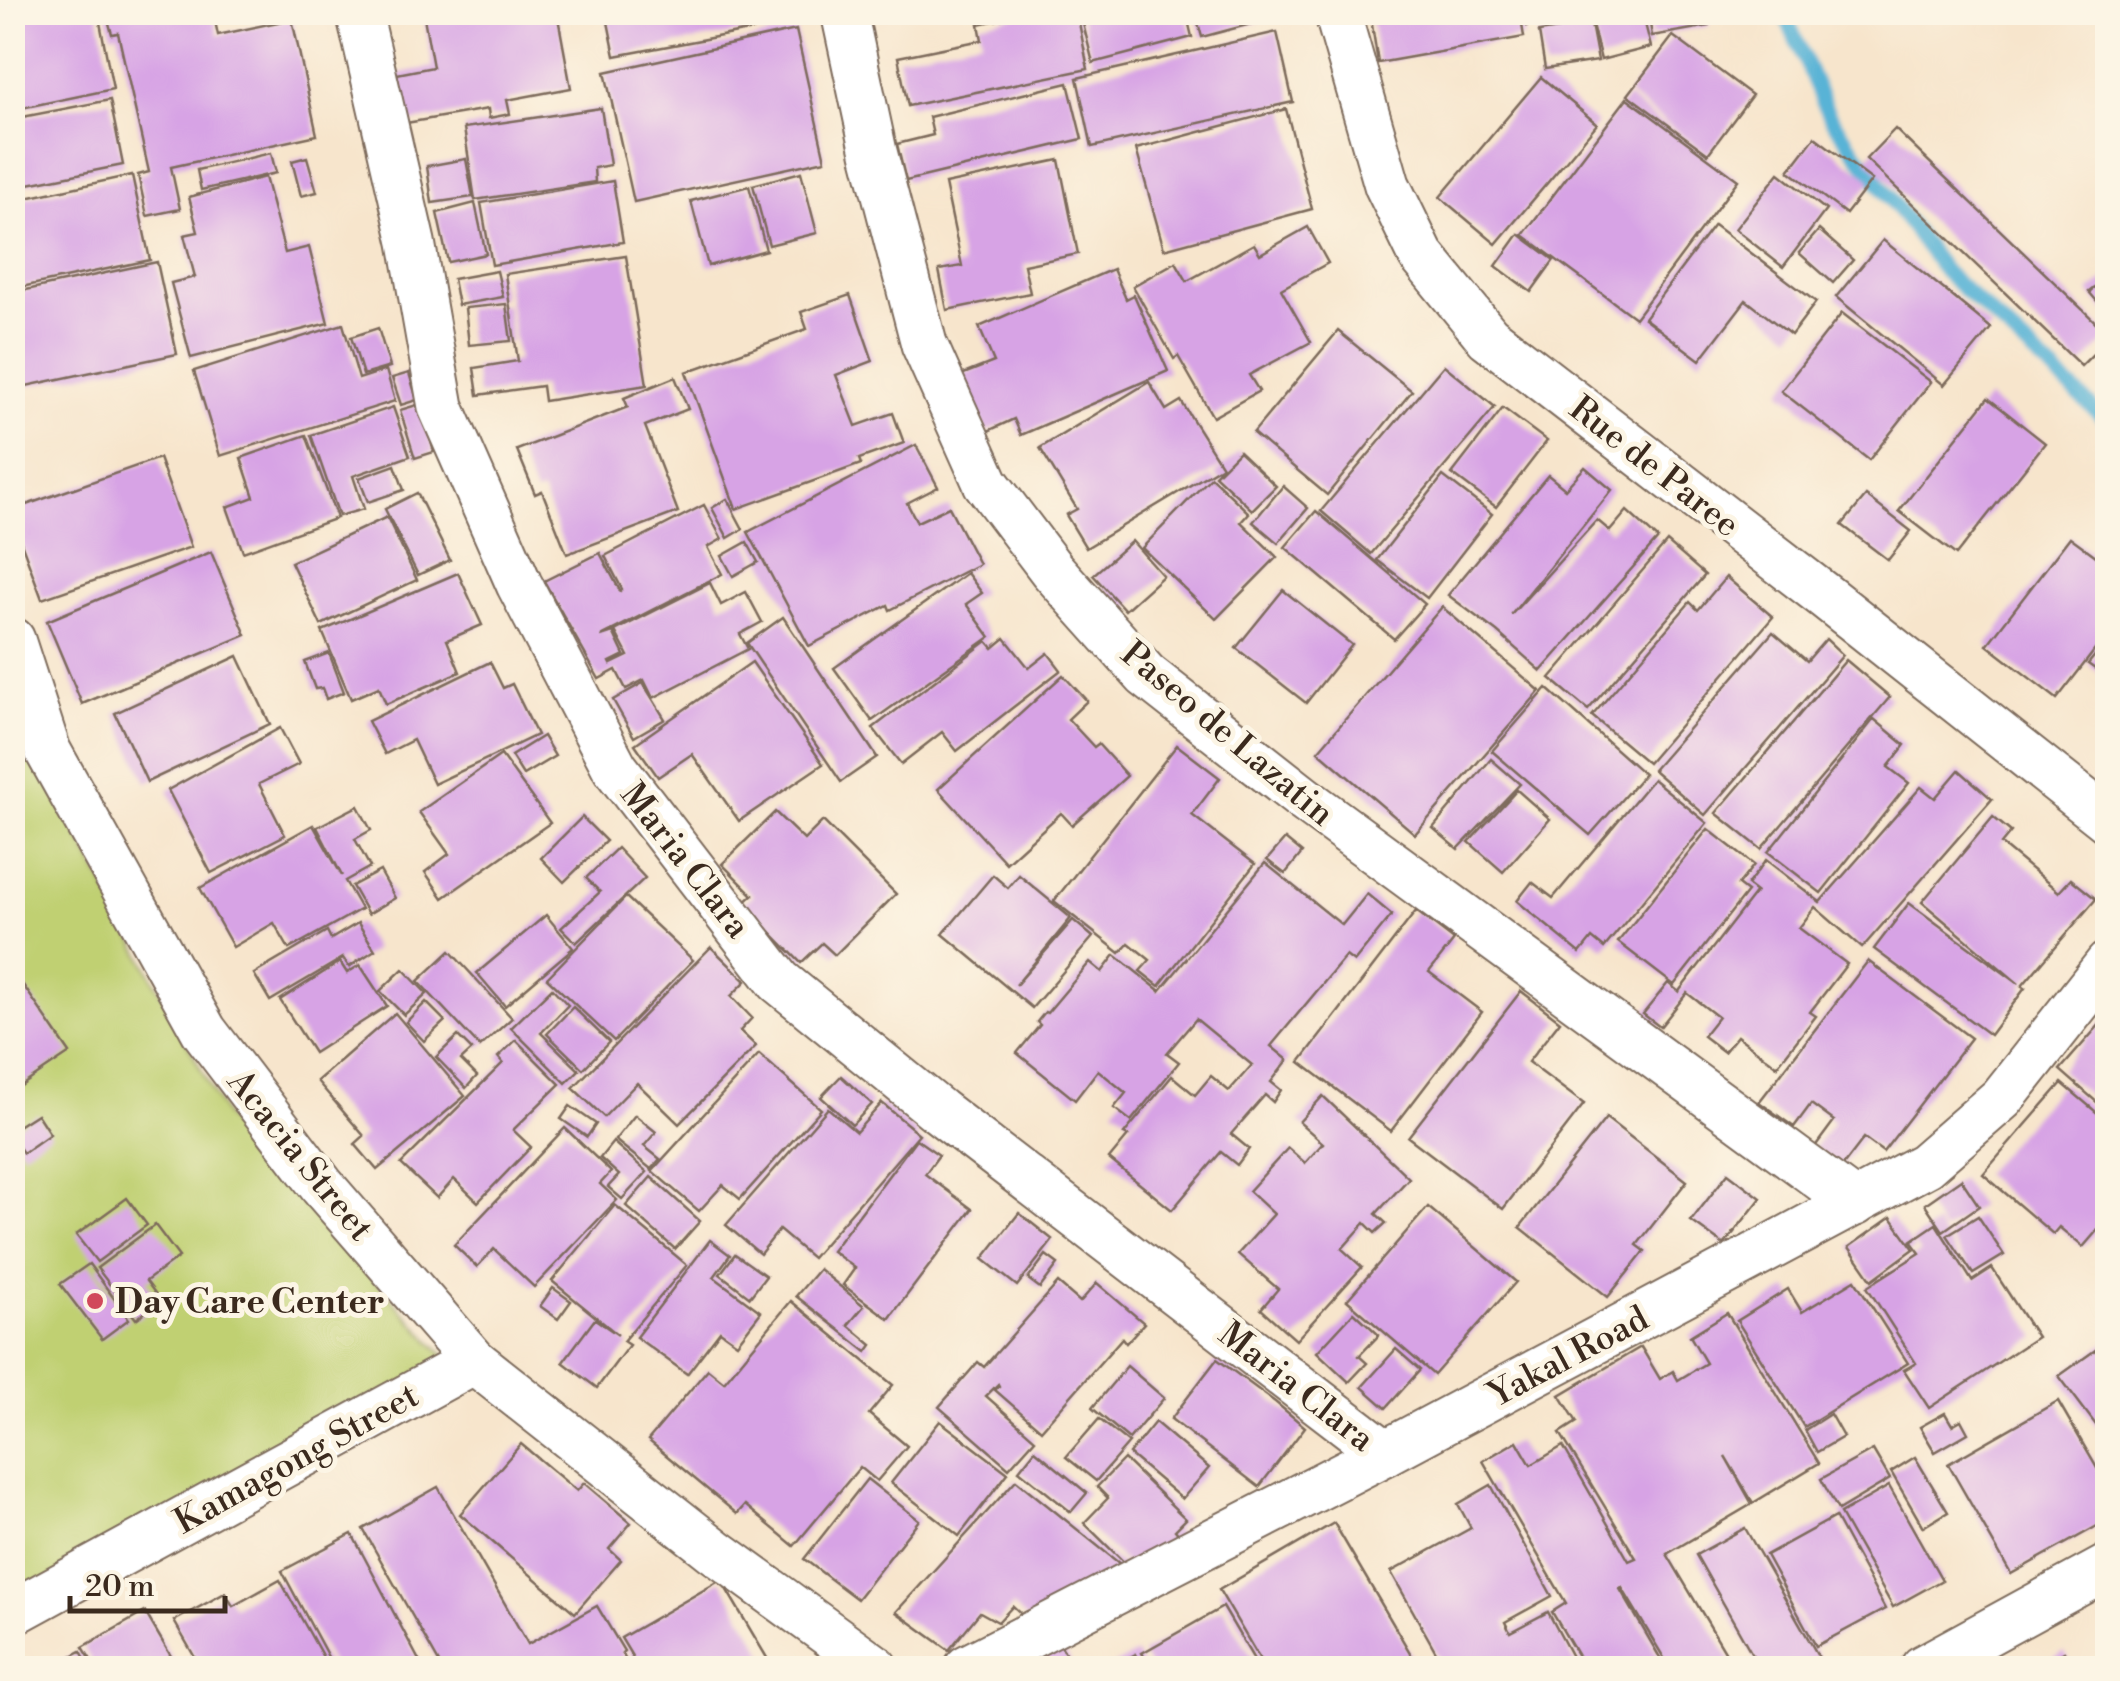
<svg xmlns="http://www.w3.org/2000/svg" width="2120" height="1681" font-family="'Libre Bodoni',serif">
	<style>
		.green { fill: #c0d072; stroke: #7e7d48; stroke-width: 2.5 }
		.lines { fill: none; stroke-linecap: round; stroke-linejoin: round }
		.stream { stroke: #58b3d6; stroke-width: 15 }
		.building { fill: #d7a3e5 }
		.minor-casing { stroke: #7d6b5b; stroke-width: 49 }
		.minor { stroke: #fff; stroke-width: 45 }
		.poi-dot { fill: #d1495b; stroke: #fcf5e5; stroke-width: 4 }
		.labels { text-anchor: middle; stroke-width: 10; stroke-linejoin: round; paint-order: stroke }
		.street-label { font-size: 35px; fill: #3b2a1e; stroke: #fcf5e5 }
		.poi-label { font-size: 35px; font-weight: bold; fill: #3b2a1e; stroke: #fcf5e5; text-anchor: start }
	</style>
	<rect width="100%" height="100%" fill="#fcf5e5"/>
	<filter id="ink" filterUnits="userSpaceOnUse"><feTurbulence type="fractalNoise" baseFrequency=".01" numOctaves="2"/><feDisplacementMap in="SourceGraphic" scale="20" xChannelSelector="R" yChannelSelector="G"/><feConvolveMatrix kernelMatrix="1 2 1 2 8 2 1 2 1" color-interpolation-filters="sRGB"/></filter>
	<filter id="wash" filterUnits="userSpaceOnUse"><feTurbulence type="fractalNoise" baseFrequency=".0048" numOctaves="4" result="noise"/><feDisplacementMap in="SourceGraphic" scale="40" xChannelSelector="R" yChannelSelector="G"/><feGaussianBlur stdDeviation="2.25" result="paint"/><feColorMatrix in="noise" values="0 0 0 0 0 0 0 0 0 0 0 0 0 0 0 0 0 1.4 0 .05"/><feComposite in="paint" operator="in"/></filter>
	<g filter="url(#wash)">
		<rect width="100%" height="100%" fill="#f7e5cc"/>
		<!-- green -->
		<polygon class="green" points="12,709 227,1119 459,1372 12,1622"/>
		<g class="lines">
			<!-- stream -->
			<polyline class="stream" points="1784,12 1829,116 1945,272 2108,422"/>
		</g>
		<g id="blocks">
			<!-- building -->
			<g class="building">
				<polygon points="12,12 98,12 113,89 12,110"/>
				<polygon points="106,12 213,12 218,35 292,19 317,135 171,167 180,209 147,216 138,175 149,172 118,33 112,34"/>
				<polygon points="423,12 557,12 571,88 507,100 510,114 489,118 488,109 406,123 397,74 433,67"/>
				<polygon points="606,12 783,12 785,24 615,56"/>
				<polygon points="1033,12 1077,12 1088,69 908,106 898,57 982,40 979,24"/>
				<polygon points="1080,12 1186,12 1192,37 1093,63"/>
				<polygon points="1195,12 1280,12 1281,16 1202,37"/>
				<polygon points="1370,12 1520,12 1524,37 1378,63"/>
				<polygon points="1525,12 1580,12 1580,16 1527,26"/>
				<polygon points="1589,12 1642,12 1651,47 1601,60"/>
				<polygon points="1648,12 1707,12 1709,26 1652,36"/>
				<polygon points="1591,24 1598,61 1545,69 1539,32"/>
				<polygon points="796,30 825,160 634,202 605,72"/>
				<polygon points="1277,32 1293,102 1092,147 1077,78"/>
				<polygon points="1673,36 1752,95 1708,154 1628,95"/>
				<polygon points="1541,77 1597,124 1496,244 1440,197"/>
				<polygon points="1068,83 1082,139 906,181 897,144 933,135 929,117"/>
				<polygon points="1627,98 1738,180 1635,318 1523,235"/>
				<polygon points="110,100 123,165 18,186 12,155 12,119"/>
				<polygon points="601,108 610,165 594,168 595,182 475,200 464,128"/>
				<polygon points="1286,109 1312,209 1164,249 1136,149"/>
				<polygon points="1895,129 2108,334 2108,339 2081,366 1866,159"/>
				<polygon points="1815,137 1872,180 1846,214 1789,171"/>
				<polygon points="271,153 276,173 201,190 197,170"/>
				<polygon points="307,157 317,192 301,196 292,161"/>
				<polygon points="466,159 473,197 432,203 427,166"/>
				<polygon points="1059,160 1078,254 1024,265 1030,293 947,310 939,270 962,266 945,184"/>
				<polygon points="801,172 817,233 769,245 753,185"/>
				<polygon points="1779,173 1826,210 1783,267 1735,229"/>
				<polygon points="132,175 150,260 12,289 12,201"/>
				<polygon points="265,177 285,253 309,247 328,323 191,358 171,283 195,277 184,235 198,232 189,197"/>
				<polygon points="613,181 623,242 492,265 481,203"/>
				<polygon points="749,186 766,250 708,266 691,201"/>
				<polygon points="475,203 486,254 448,262 437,213"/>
				<polygon points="1714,225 1816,302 1791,335 1746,300 1700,360 1644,318"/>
				<polygon points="1308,227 1328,263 1281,289 1311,342 1249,375 1259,391 1213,417 1178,356 1174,359 1133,286 1176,262 1187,281 1254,244 1260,254"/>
				<polygon points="1819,230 1853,260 1833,283 1799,253"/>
				<polygon points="1519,234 1554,260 1531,292 1496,266"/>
				<polygon points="1883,240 1991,328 1944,385 1836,297"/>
				<polygon points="626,256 647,385 544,401 542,386 478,395 474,368 518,361 505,274"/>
				<polygon points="157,262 177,354 12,389 12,293"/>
				<polygon points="1113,269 1126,299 1134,295 1168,371 1021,435 1014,419 986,432 961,375 994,362 979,327"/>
				<polygon points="497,271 503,297 458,305 453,279"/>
				<polygon points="2108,277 2108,314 2089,292"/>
				<polygon points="850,295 873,361 836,375 856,426 893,413 904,443 859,459 861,464 736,509 686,372 807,329 801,312"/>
				<polygon points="506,304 511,341 469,345 465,308"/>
				<polygon points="1842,313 1931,382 1869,460 1781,391"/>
				<polygon points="343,324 359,379 386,370 395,401 220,456 194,371"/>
				<polygon points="378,328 390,367 363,375 351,337"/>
				<polygon points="1338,331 1412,391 1327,495 1253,433"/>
				<polygon points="1444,365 1495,407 1371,554 1321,511"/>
				<polygon points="409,373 417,400 401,405 392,378"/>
				<polygon points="675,377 688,409 645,426 678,512 567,554 542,491 535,494 517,450 628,407 624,398"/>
				<polygon points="1149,382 1166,410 1181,401 1222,466 1086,548 1066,515 1077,509 1040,448"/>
				<polygon points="1988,398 2045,443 1956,555 1899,511"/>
				<polygon points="420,404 434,452 415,458 400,410"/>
				<polygon points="393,407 410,456 353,476 364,509 339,516 311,435"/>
				<polygon points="1503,408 1547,441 1496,507 1452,474"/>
				<polygon points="306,435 337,518 243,552 227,507 254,497 241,458"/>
				<polygon points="916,445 938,487 907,503 917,522 949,507 979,564 890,610 888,605 809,646 748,532"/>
				<polygon points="1239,451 1276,486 1252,510 1215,475"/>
				<polygon points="159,458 191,547 42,599 12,518 12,510"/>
				<polygon points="395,465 404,490 368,502 359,478"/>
				<polygon points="1585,467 1612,490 1511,615 1597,520 1610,531 1627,511 1658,539 1541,671 1497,632 1448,595 1548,475 1565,489"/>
				<polygon points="1443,476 1492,514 1427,598 1377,560"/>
				<polygon points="1211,477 1249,513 1241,522 1277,557 1216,619 1142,548"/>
				<polygon points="1283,486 1308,508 1278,543 1253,522"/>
				<polygon points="417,493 450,560 418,575 385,509"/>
				<polygon points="1866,496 1911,531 1888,560 1842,525"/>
				<polygon points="727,499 743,529 728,538 712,508"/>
				<polygon points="704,505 722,539 708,547 722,574 601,636 613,632 624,655 610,662 611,664 628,656 615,631 710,583 721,605 746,592 762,622 740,634 748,649 653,698 644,680 626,689 616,670 599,679 544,581 600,553 620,591 622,589 605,556"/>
				<polygon points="1316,511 1425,604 1394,639 1285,547"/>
				<polygon points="387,517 417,580 321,625 291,562"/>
				<polygon points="2070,537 2108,565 2108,633 2057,699 1987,645"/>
				<polygon points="1132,541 1163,576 1125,610 1093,575"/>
				<polygon points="747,542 758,562 733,576 722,556"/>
				<polygon points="1667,542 1705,575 1588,710 1550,678"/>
				<polygon points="211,552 246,635 82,704 47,621"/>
				<polygon points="458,573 482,625 447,640 460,672 386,704 379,687 351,699 322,631"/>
				<polygon points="967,573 982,593 966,604 990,637 872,721 834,668"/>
				<polygon points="1726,577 1773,617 1648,763 1592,716 1690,602 1698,610"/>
				<polygon points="1283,590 1352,645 1306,703 1236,648"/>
				<polygon points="1442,607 1540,691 1415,834 1318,751"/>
				<polygon points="783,617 877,757 841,782 747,643"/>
				<polygon points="1773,632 1807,661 1826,639 1843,655 1705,815 1653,770"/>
				<polygon points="1005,638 1029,668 1048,653 1061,670 957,751 942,732 901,764 873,728 987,641 993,648"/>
				<polygon points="2108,640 2108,678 2088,664"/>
				<polygon points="329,653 344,692 326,699 322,688 315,689 305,662"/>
				<polygon points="238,656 270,724 147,782 115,713"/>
				<polygon points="1846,660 1890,697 1761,849 1716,813"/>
				<polygon points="490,662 503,688 512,684 537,735 434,784 413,740 385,754 368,721"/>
				<polygon points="752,662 823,764 739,821 692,754 658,777 635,744"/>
				<polygon points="1063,675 1087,701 1068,719 1094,747 1098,744 1127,776 1072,825 1061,813 1006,863 938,789"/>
				<polygon points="643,683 665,719 634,737 613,700"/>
				<polygon points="1547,688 1644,774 1590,835 1492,751"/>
				<polygon points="1874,719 1905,745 1888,767 1909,783 1821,893 1768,852"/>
				<polygon points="280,728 299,764 259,784 285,835 211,873 168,790"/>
				<polygon points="543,736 555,756 523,775 511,756"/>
				<polygon points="1177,745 1220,778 1192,815 1255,864 1159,986 1140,971 1150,960 1129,943 1120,953 1054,901"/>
				<polygon points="501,755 550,823 443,898 425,872 449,854 419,812"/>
				<polygon points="1491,759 1520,784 1458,849 1433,828"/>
				<polygon points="1959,770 1992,799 1862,948 1815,907 1799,928 1847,964 1810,1012 1816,1016 1777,1066 1737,1036 1724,1052 1703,1036 1718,1017 1687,993 1660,1027 1643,1014 1668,983 1679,992 1680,990 1756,892 1747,885 1766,860 1820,902 1921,787 1935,798"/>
				<polygon points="1653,779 1707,823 1604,948 1592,938 1580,953 1517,901 1532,882 1553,898"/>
				<polygon points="1517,790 1550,819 1503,872 1469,842"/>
				<polygon points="358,806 371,830 355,839 370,867 345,881 361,909 289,949 274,923 233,947 200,888 313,825 342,876 317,827"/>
				<polygon points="775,812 804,840 823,821 896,894 835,955 822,943 801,963 743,904 753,895 722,864"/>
				<polygon points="582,817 606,841 564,882 541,858"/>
				<polygon points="1993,817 2011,832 2001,844 2059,892 2071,879 2096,899 2022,986 2025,988 1990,1035 1874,949 1909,903 2019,984 1922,902"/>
				<polygon points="1708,829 1754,865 1738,885 1747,892 1674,985 1618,942"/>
				<polygon points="1285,839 1302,853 1285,874 1267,860"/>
				<polygon points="617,848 645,878 576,943 561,928 600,892 586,878"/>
				<polygon points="1265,863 1342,925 1367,894 1392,915 1354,962 1346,956 1271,1046 1288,1060 1271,1082 1281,1090 1273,1102 1265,1095 1231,1134 1249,1149 1237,1165 1221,1152 1172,1210 1109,1159 1128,1136 1124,1134 1172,1076 1195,1095 1211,1076 1229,1091 1252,1065 1196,1019 1167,1053 1179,1062 1131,1121 1114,1108 1126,1093 1098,1070 1075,1100 1017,1053 1040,1025 1037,1022 1045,1012 1047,1013 1090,962 1102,972 1115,955 1160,991"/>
				<polygon points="380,871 395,898 368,914 352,886"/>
				<polygon points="993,875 1008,888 1019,875 1071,918 1016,985 1073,920 1093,937 1032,1008 943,934"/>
				<polygon points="626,897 693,960 614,1041 547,978"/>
				<polygon points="1416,911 1454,940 1429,972 1482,1012 1391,1131 1300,1062"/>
				<polygon points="546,915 573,948 505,1006 477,973"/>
				<polygon points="358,923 375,950 349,967 343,958 270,1001 254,974 327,931 331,939"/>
				<polygon points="711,947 746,981 731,996 752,1018 740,1031 756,1046 679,1124 637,1083 604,1117 573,1088"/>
				<polygon points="450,951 512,1018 480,1047 418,981"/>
				<polygon points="1868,961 1971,1038 1883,1152 1864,1138 1841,1168 1814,1148 1834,1121 1811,1104 1794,1127 1759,1102"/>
				<polygon points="340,962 347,973 360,965 387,1006 314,1053 280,1000"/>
				<polygon points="12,969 70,1053 12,1092"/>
				<polygon points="403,969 427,994 404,1015 380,991"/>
				<polygon points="552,988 568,1005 541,1033 579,1070 566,1083 511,1028"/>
				<polygon points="1521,991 1560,1021 1528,1062 1584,1104 1503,1209 1408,1137"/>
				<polygon points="426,1002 445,1021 424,1041 406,1022"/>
				<polygon points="573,1007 609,1042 583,1069 547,1034"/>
				<polygon points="395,1013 465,1096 377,1170 355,1144 364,1136 317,1081"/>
				<polygon points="2108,1015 2108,1112 2060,1070"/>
				<polygon points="458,1036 472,1050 461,1060 477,1076 466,1088 436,1057"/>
				<polygon points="516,1040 560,1084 513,1130 531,1147 478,1202 454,1179 437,1198 401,1164 503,1063 498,1057"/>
				<polygon points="759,1054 821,1109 740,1199 723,1185 699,1211 652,1171"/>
				<polygon points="841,1076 872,1104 852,1125 821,1097"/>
				<polygon points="2062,1083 2108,1122 2108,1218 2083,1247 2059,1227 2053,1234 1983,1174"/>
				<polygon points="1323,1096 1409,1178 1376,1214 1386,1223 1375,1233 1365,1223 1342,1249 1362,1267 1296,1340 1261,1309 1278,1289 1238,1254 1274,1214 1249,1191 1288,1148 1305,1163 1323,1143 1299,1122"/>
				<polygon points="882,1103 919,1134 812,1258 779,1230 760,1254 726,1225 828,1108 856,1132"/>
				<polygon points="570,1106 596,1124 587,1137 561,1119"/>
				<polygon points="37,1114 50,1134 23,1153 12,1137 12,1130"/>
				<polygon points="635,1115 656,1132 644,1146 660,1159 651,1169 615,1140"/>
				<polygon points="1606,1118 1687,1181 1637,1245 1645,1251 1608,1297 1520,1227"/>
				<polygon points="565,1128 611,1172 600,1184 617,1200 534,1287 494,1249 477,1267 454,1245"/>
				<polygon points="916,1139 939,1155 925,1174 972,1209 889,1319 843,1285 855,1268 832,1251"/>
				<polygon points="613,1142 647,1172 622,1199 608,1187 619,1175 600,1158"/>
				<polygon points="1728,1173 1761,1198 1724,1245 1691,1221"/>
				<polygon points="651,1177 700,1221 675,1249 626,1206"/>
				<polygon points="1961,1179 1979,1206 1943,1231 1925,1204"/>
				<polygon points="127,1198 147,1225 97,1262 76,1235"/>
				<polygon points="615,1205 687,1265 623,1341 629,1345 597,1388 563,1362 595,1319 618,1335 552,1281"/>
				<polygon points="1428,1207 1516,1282 1434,1375 1347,1300"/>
				<polygon points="1019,1213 1053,1240 1017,1286 983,1259"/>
				<polygon points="1978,1216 2004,1255 1973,1274 1947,1235"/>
				<polygon points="1891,1217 1914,1249 1872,1280 1849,1247"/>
				<polygon points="1936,1224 1972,1281 1992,1268 2037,1337 1929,1408 1904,1370 1916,1363 1867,1287 1920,1253 1911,1241"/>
				<polygon points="155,1225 179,1257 146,1281 161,1301 136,1319 97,1268"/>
				<polygon points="710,1240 730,1255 714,1277 761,1312 737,1343 720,1331 687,1374 636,1337"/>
				<polygon points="735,1254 766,1276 750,1297 720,1274"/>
				<polygon points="1046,1255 1058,1264 1040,1288 1028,1279"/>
				<polygon points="89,1264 129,1319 102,1339 60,1284"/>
				<polygon points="819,1269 864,1306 848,1325 872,1345 867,1352 796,1296"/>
				<polygon points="1855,1280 1908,1363 1804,1427 1737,1321 1788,1289 1802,1312"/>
				<polygon points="1058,1283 1080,1302 1097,1283 1144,1323 1126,1343 1122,1338 1041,1430 995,1390 999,1386 998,1384 986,1396 1035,1439 1009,1468 939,1407 978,1362 984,1367"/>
				<polygon points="553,1288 571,1301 558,1319 540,1306"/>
				<polygon points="791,1301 893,1385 869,1414 907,1446 877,1481 860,1467 794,1546 745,1505 737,1514 648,1440 708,1369 724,1382"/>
				<polygon points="1354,1312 1379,1335 1359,1356 1367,1363 1349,1382 1317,1352"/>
				<polygon points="1727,1313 1819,1463 1753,1503 1725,1456 1752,1504 1667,1554 1735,1668 1670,1668 1622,1588 1620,1589 1666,1668 1585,1668 1552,1612 1566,1603 1483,1461 1517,1441 1531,1465 1563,1446 1629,1561 1636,1558 1560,1433 1577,1422 1560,1395 1641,1347 1660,1379 1673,1371 1678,1380 1706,1363 1690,1336"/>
				<polygon points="2108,1341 2108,1441 2059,1376"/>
				<polygon points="1396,1349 1420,1370 1386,1408 1362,1387"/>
				<polygon points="1217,1359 1275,1402 1305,1427 1259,1487 1171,1419"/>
				<polygon points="1127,1366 1164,1398 1129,1439 1092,1408"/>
				<polygon points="2058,1401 2108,1487 2108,1520 2011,1574 1948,1464"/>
				<polygon points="1945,1413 1952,1425 1961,1420 1968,1433 1935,1452 1920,1427"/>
				<polygon points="1830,1414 1843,1437 1817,1452 1805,1430"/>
				<polygon points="1099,1419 1129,1443 1096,1481 1066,1457"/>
				<polygon points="940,1421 1008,1473 959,1536 891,1483"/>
				<polygon points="1155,1422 1209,1468 1182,1499 1129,1454"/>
				<polygon points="521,1444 577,1491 584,1483 631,1523 609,1549 621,1560 575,1613 460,1514"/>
				<polygon points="1035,1450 1087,1493 1071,1512 1019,1470"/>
				<polygon points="1873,1450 1890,1479 1838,1510 1821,1479"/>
				<polygon points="1915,1457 1948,1512 1923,1527 1891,1472"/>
				<polygon points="1124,1459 1186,1519 1175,1530 1180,1536 1139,1577 1084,1523 1108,1498 1097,1487"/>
				<polygon points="867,1479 919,1520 857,1599 804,1559"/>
				<polygon points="1016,1480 1130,1572 1033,1625 1013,1606 998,1622 980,1612 949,1650 896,1612"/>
				<polygon points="1491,1485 1552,1596 1505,1622 1510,1632 1548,1612 1578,1668 1445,1668 1391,1572 1471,1528 1458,1504"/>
				<polygon points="1889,1486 1942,1580 1893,1607 1840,1514"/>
				<polygon points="438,1487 528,1644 597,1606 624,1651 622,1653 630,1668 442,1668 363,1529"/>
				<polygon points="1835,1517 1885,1609 1816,1646 1766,1555"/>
				<polygon points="1334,1523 1412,1656 1390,1668 1265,1668 1219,1590"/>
				<polygon points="1745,1528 1825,1668 1760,1668 1696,1555"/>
				<polygon points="352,1534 423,1668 334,1668 282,1571"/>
				<polygon points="280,1580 329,1668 201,1668 174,1621 225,1593 233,1606"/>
				<polygon points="721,1580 773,1668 639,1668 621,1638"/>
				<polygon points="1223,1607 1259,1668 1151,1668 1142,1653"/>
				<polygon points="145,1612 178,1668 96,1668 83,1647"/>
				<polygon points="1056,1637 1074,1668 1018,1668 1014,1660"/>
				<polygon points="81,1651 90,1668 68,1668 64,1660"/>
				<polygon points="2064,1652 2074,1668 2036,1668"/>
				<polygon points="1136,1654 1144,1668 1108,1668"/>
			</g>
		</g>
	</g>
	<g filter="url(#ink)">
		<use href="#blocks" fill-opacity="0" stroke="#7d6b5b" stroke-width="2.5"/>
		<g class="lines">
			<defs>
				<g id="minor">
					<polyline points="359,12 412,242 441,407 519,584 615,768 779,981 939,1111 1385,1453"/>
					<polyline points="844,12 874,152 924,344 986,483 1052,570 1146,675 1304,799 1855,1203"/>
					<polyline points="1337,12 1387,185 1421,255 1488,337 1826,597 2108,820"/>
					<polyline points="12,640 48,751 204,1031 322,1186 474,1361 715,1551 876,1668"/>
					<polyline points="12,1613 474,1361"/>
					<polyline points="967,1668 1385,1453 1925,1165 2002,1098 2108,964"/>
					<polyline points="1923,1668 2108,1567"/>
				</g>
			</defs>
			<!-- minor casing -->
			<use href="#minor" class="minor-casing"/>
			<!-- minor -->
			<use href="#minor" class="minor"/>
		</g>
	</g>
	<!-- markers -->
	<circle class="poi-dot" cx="95" cy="1301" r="10"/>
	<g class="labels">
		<!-- street labels -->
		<g class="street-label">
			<text transform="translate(1655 466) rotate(38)" y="12">Rue de Paree</text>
			<text transform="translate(1228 733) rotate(40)" y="12">Paseo de Lazatin</text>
			<text transform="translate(686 860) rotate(52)" y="12">Maria Clara</text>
			<text transform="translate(301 1155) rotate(51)" y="12">Acacia Street</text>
			<text transform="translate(1568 1356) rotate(-28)" y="12">Yakal Road</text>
			<text transform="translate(1297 1386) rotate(38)" y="12">Maria Clara</text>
			<text transform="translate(296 1458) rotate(-29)" y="12">Kamagong Street</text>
		</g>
		<!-- poi labels -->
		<g class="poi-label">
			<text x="115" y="1313">Day Care Center</text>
		</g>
	</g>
	<!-- margin -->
	<rect width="2120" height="1681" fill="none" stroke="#fcf5e5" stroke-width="50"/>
	<!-- scale -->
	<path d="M70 1596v15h155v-15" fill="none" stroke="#3b2a1e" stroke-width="5"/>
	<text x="85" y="1596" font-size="30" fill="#3b2a1e" stroke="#fcf5e5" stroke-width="8" paint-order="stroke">20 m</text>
</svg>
